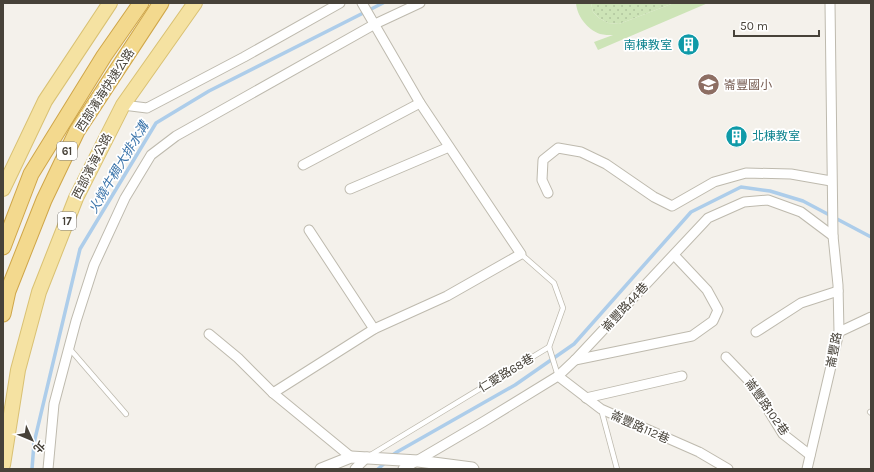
<svg xmlns="http://www.w3.org/2000/svg" width="874" height="472" font-family="Karla,'Noto Sans TC',sans-serif">
	<style>
		.grass { fill: url(#grass-dots) }
		.pitch { fill: #cde4b7 }
		.lines { fill: none; stroke-linecap: round; stroke-linejoin: round }
		.stream { stroke: #adcdea; stroke-width: 3.5 }
		.service-casing { stroke: #bebaae; stroke-width: 6 }
		.minor-casing { stroke: #bebaae; stroke-width: 11 }
		.tertiary-casing { stroke: #bebaae; stroke-width: 13 }
		.primary-casing { stroke: #d9c173; stroke-width: 16 }
		.trunk-casing { stroke: #cfa649; stroke-width: 17 }
		.service { stroke: #fff; stroke-width: 4.5 }
		.minor { stroke: #fff; stroke-width: 9 }
		.tertiary { stroke: #fff; stroke-width: 11 }
		.primary { stroke: #f5e2a2; stroke-width: 14 }
		.trunk { stroke: #f3d98e; stroke-width: 15 }
		.labels { text-anchor: middle; stroke-width: 3.5; stroke-linejoin: round; paint-order: stroke }
		.shield { fill: #fff; stroke: #7e7b74; stroke-width: 1 }
		.shield-label { font-size: 11px; font-weight: bold; fill: #474239 }
		.culture-label { font-size: 12px; fill: #0d838f; stroke: #fff; text-anchor: end }
		.education-label { font-size: 12px; fill: #785e54; stroke: #fff; text-anchor: start }
		.street-label { font-size: 12px; fill: #474239; stroke: #fff }
		.water-label { font-size: 13px; font-style: italic; fill: #3b74aa; stroke: #fff }
	</style>
	<defs>
		<pattern id="grass-dots" width="8" height="8" patternUnits="userSpaceOnUse"><rect width="8" height="8" fill="#cde4b7"/><path d="M2 2h.1M6 6h.1" fill="none" stroke="#b1c59e" stroke-width="1.8" stroke-linecap="round"/></pattern>
	</defs>
	<rect width="100%" height="100%" fill="#f4f1eb"/>
	<!-- grass -->
	<polygon class="grass" points="591,3 674,3 619,24 608,23 599,18 593,12"/>
	<!-- pitch -->
	<path class="pitch" d="M576 3H591L593 12 599 18 608 23 619 24 674 3H708L598 50 594 42 613 35C609 35 604 35 600 34 587 29 577 16 576 3Z"/>
	<g class="lines">
		<!-- stream -->
		<g class="stream">
			<polyline points="390,457 397,452 515,385 574,344 691,212 741,187 770,191 803,201 871,237"/>
			<polyline points="32,469 34,443 80,249 156,123 209,91 383,3"/>
			<polyline points="378,469 386,462"/>
		</g>
		<defs>
			<g id="service">
				<polyline points="549,347 558,376"/>
				<polyline points="69,348 126,414"/>
				<polyline points="601,409 617,469"/>
				<polyline points="870,412 871,413"/>
				<polyline points="369,456 549,347 563,308 554,283 521,254"/>
			</g>
			<g id="minor">
				<polyline points="123,105 147,108 244,57 340,3"/>
				<polyline points="303,165 420,103"/>
				<polyline points="350,189 449,147"/>
				<polyline points="548,193 542,180 543,160 558,148 581,152 606,164 654,197 672,206 714,182 746,173 791,174 831,181"/>
				<polyline points="309,230 374,329"/>
				<polyline points="756,332 801,303 838,291"/>
				<polyline points="839,332 871,317"/>
				<polyline points="209,334 238,358 273,393 351,457"/>
				<polyline points="726,357 752,384 783,434 810,455"/>
				<polyline points="575,360 692,336 713,321 718,310 707,290 674,255"/>
				<polyline points="558,376 601,409 699,452 728,469"/>
				<polyline points="273,393 374,329 447,296 521,254 420,103 362,3"/>
				<polyline points="586,398 682,376"/>
				<polyline points="48,469 54,404 76,321 94,265 125,198 151,155 176,136 375,24 420,3"/>
				<polyline points="355,469 367,457"/>
				<polyline points="403,469 483,422 558,376 575,360 708,218 744,202 768,200 801,212 833,236"/>
				<polyline points="807,469 839,332 838,285 833,236 830,3"/>
			</g>
			<polyline id="tertiary" points="321,469 351,457 418,461 472,468 473,469"/>
			<g id="primary">
				<polyline points="3,189 45,101 110,3"/>
				<polyline points="3,465 18,370 39,292 76,198 123,105 195,3"/>
			</g>
			<g id="trunk">
				<polyline points="3,247 31,174 104,56 141,3"/>
				<polyline points="3,314 8,291 44,200 77,131 161,3"/>
			</g>
		</defs>
		<!-- service casing -->
		<use href="#service" class="service-casing"/>
		<!-- minor casing -->
		<use href="#minor" class="minor-casing"/>
		<!-- tertiary casing -->
		<use href="#tertiary" class="tertiary-casing"/>
		<!-- primary casing -->
		<use href="#primary" class="primary-casing"/>
		<!-- trunk casing -->
		<use href="#trunk" class="trunk-casing"/>
		<!-- service -->
		<use href="#service" class="service"/>
		<!-- minor -->
		<use href="#minor" class="minor"/>
		<!-- tertiary -->
		<use href="#tertiary" class="tertiary"/>
		<!-- primary -->
		<use href="#primary" class="primary"/>
		<!-- trunk -->
		<use href="#trunk" class="trunk"/>
	</g>
	<!-- icons -->
	<defs>
		<symbol id="building-disc" viewBox="-11 -11 22 22"><circle r="9.5" fill="#0f9aa8" stroke="#fff"/><path d="M-4-6H4V6H1V3H-1V6H-4ZM-2.5-4.3h1.7v1.8h-1.7ZM.8-4.3h1.7v1.8H.8ZM-2.5-1h1.7V.8h-1.7ZM.8-1h1.7V.8H.8Z" fill="#fff"/></symbol>
		<symbol id="school-disc" viewBox="-11 -11 22 22"><circle r="9.5" fill="#8d6e63" stroke="#fff"/><path d="M0-5L7-2L0 1L-7-2ZM-4 1L0 2.5L4 1V4Q0 6-4 4Z" fill="#fff"/></symbol>
	</defs>
	<g fill-rule="evenodd">
		<use href="#building-disc" x="676" y="32" width="25" height="25"/>
		<use href="#school-disc" x="696" y="72" width="25" height="25"/>
		<use href="#building-disc" x="724" y="124" width="25" height="25"/>
	</g>
	<g class="labels">
		<!-- shield labels -->
		<g class="shield">
			<rect x="57" y="142" width="20" height="18" rx="3"/>
			<rect x="58" y="212" width="18" height="18" rx="3"/>
		</g>
		<g class="shield-label">
			<text x="67" y="155">61</text>
			<text x="67" y="225">17</text>
		</g>
		<!-- culture labels -->
		<g class="culture-label">
			<text x="672" y="49">南棟教室</text>
			<text x="752" y="140" text-anchor="start">北棟教室</text>
		</g>
		<!-- education labels -->
		<g class="education-label">
			<text x="724" y="89">崙豐國小</text>
		</g>
		<!-- street labels -->
		<g class="street-label">
			<text transform="translate(105 90) rotate(-57)" y="4">西部濱海快速公路</text>
			<text transform="translate(92 166) rotate(-63)" y="4">西部濱海公路</text>
			<text transform="translate(625 307) rotate(-47)" y="4">崙豐路44巷</text>
			<text transform="translate(834 350) rotate(-79)" y="4">崙豐路</text>
			<text transform="translate(506 373) rotate(-31)" y="4">仁愛路68巷</text>
			<text transform="translate(767 407) rotate(55)" y="4">崙豐路102巷</text>
			<text transform="translate(640 427) rotate(24)" y="4">崙豐路112巷</text>
		</g>
		<!-- water labels -->
		<g class="water-label">
			<text transform="translate(118 167) rotate(-59)" y="5">火燒牛稠大排水溝</text>
		</g>
	</g>
	<!-- border -->
	<rect width="874" height="472" fill="none" stroke="#474239" stroke-width="8"/>
	<!-- north arrow -->
	<g transform="translate(32 440) rotate(134)" stroke="#ffffff" stroke-width="3" paint-order="stroke">
	<path d="M0-3L7 15L0 10L-7 15Z" fill="#474239"/>
	<text y="-6" font-size="11" font-weight="bold" text-anchor="middle" fill="#474239">北</text>
	</g>
	<!-- scale -->
	<path d="M734 30v6h85v-6" fill="none" stroke="#474239" stroke-width="2"/>
	<text x="740" y="30" font-size="12" fill="#474239" stroke="#ffffff" stroke-width="3" paint-order="stroke">50 m</text>
</svg>
